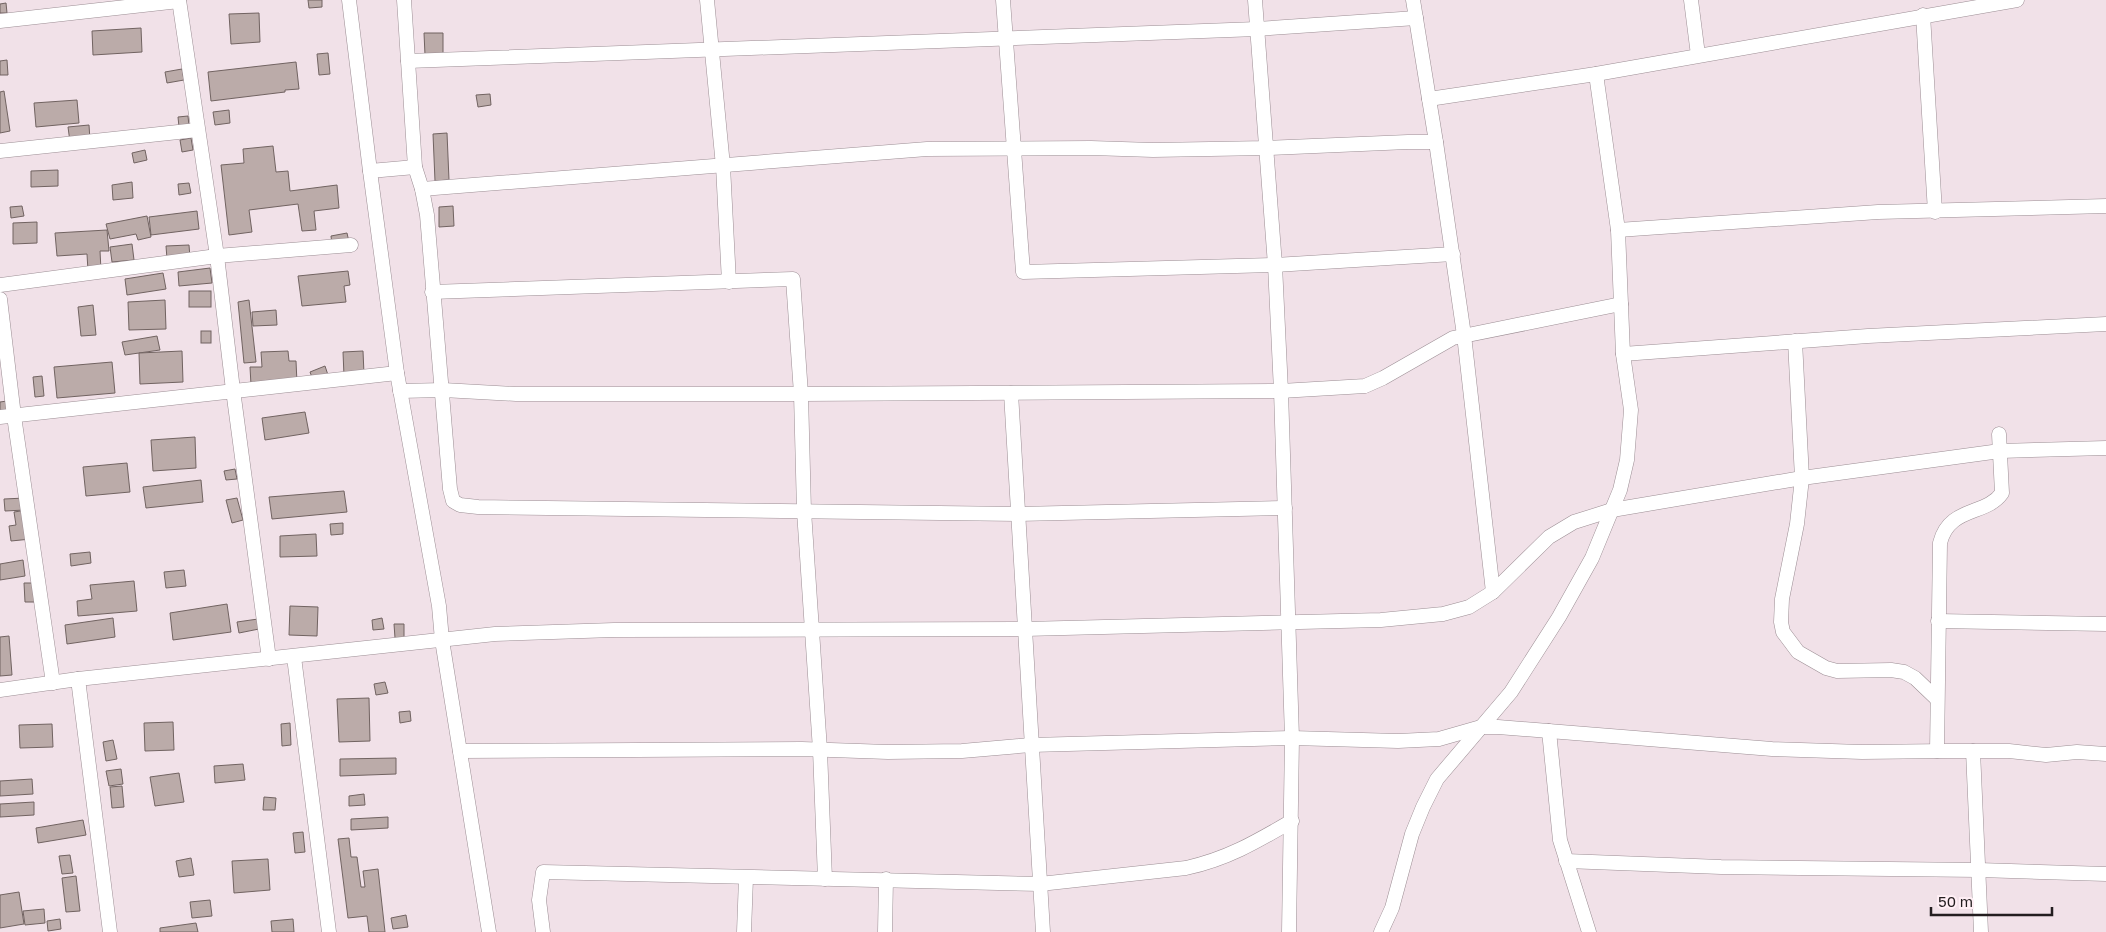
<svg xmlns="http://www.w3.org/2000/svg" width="2106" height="932" font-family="'Golos Text',sans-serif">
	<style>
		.building { fill: #bbaba9; stroke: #716361 }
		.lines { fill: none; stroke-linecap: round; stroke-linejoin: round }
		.street-casing { stroke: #9c8e94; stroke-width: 15 }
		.street { stroke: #fff; stroke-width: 14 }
	</style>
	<rect width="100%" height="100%" fill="#f1e1e8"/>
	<!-- building -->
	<g class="building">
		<polygon points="308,0 322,0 322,7 309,8"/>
		<polygon points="6,3 7,13 0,13 0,4"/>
		<polygon points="259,13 260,42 231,44 229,14"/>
		<polygon points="141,28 142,52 93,55 92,31"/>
		<polygon points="424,33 443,33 443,54 425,55"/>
		<polygon points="328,53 330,74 319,75 317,54"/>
		<polygon points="7,60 8,75 0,75 0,61"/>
		<polygon points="296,62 299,89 285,90 285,92 211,101 208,72"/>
		<polygon points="182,69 184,80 167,83 165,72"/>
		<polygon points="4,91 10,131 0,133 0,92"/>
		<polygon points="490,94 491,105 478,107 476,95"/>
		<polygon points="77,100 79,123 36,127 34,103"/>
		<polygon points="229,110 230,123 215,125 213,112"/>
		<polygon points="188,116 189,126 179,127 178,117"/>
		<polygon points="89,125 90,140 70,142 68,127"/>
		<polygon points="447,133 449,180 435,181 433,134"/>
		<polygon points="191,138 193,150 182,152 180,140"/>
		<polygon points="273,146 276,172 288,171 290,191 337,185 339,208 314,211 316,230 302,231 298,204 249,210 252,232 229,235 221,165 244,163 243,149"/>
		<polygon points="145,150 147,160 134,163 132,153"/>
		<polygon points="58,170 58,186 31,187 31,171"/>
		<polygon points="132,182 133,198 113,200 112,185"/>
		<polygon points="189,183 191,193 179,195 178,184"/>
		<polygon points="22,206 24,216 11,218 10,207"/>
		<polygon points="453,206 454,226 439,227 439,207"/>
		<polygon points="197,211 199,229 151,235 149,217"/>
		<polygon points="147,216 151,237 138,240 136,234 110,239 106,224"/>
		<polygon points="37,222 37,243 13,244 13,223"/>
		<polygon points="107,230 109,251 100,251 101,270 88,271 87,254 57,256 55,233"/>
		<polygon points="347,233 349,242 332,245 331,236"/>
		<polygon points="132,244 134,260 112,262 110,247"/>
		<polygon points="189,245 190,258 167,259 166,246"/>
		<polygon points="210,268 212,283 179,286 178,272"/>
		<polygon points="348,271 350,285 344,286 346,302 302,306 298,276"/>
		<polygon points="163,273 166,289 127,295 125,279"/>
		<rect x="189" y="291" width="22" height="16"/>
		<polygon points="165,300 166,329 129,330 128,302"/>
		<polygon points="249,300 256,362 244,363 238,302"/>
		<polygon points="93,305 96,335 81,336 78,307"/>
		<polygon points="276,310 277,325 253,326 252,312"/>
		<rect x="201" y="331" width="10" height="12"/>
		<polygon points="157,336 160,350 125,355 122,342"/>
		<polygon points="182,351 183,382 140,384 139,353"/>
		<polygon points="288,351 289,361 296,361 297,383 251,385 250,367 262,367 261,352"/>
		<polygon points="363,351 364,374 344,376 343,352"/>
		<polygon points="112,362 115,393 57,398 54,367"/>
		<polygon points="325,366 328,375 313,380 310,372"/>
		<polygon points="42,376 44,396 35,397 33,377"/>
		<polygon points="7,401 9,412 0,414 0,402"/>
		<polygon points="305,412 309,433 265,440 262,418"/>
		<polygon points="195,437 196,468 153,471 151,440"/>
		<polygon points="127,463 130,492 86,496 83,467"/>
		<polygon points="235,469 237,479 226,480 224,471"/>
		<polygon points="201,480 203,502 146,508 143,487"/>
		<polygon points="344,491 347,512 272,519 269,497"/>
		<polygon points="25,498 25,510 5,511 4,499"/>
		<polygon points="237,498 243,520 232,523 226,500"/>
		<polygon points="27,510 31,539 11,541 9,526 16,525 14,512"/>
		<polygon points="343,523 343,534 331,535 330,524"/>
		<polygon points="316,534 317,556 280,557 280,536"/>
		<polygon points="90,552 91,563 71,566 70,554"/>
		<polygon points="23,560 25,576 0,580 0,564"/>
		<polygon points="184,570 186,586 166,588 164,572"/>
		<polygon points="134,581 137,611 78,616 77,601 92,599 90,585"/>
		<polygon points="24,583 36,583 37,602 25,602"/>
		<polygon points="227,604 231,632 173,640 170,613"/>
		<polygon points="290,606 318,607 317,636 289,635"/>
		<polygon points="113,618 115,637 67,644 65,625"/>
		<polygon points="382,618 384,629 373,630 372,620"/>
		<polygon points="258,619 259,629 239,633 237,622"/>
		<polygon points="394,624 404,624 404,638 395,638"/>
		<polygon points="9,636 12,675 0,676 0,637"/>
		<polygon points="385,682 388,693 376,695 374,684"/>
		<polygon points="369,698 370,741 339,742 337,699"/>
		<polygon points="410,711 411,721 400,723 399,712"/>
		<polygon points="173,722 174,750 145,751 144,723"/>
		<polygon points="290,723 291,745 282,746 281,724"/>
		<polygon points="52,724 53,747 20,748 19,725"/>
		<polygon points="113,740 117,759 106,761 103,742"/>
		<polygon points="396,758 396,774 340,776 340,759"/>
		<polygon points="243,764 245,780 215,783 214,766"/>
		<polygon points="121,769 123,784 109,786 106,771"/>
		<polygon points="179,773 184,802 155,806 150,777"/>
		<polygon points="32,779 33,794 0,796 0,781"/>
		<polygon points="122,786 124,807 112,808 110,787"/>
		<polygon points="364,794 365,805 349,806 349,796"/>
		<polygon points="264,797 276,798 275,810 263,810"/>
		<polygon points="34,802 34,815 0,817 0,804"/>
		<polygon points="388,817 388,828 351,830 351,819"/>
		<polygon points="83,820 86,835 38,843 36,828"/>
		<polygon points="303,832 305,852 295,853 293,833"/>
		<polygon points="349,838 351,857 357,857 361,887 365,887 363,871 378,869 385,932 369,932 367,916 348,918 338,839"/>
		<polygon points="70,855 73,873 62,874 59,856"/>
		<polygon points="191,858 194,875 179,877 176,861"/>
		<polygon points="268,859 270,890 234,893 232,861"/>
		<polygon points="76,876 80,911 66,912 62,878"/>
		<polygon points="19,892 24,924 0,928 0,895"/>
		<polygon points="210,900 212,916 192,918 190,902"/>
		<polygon points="44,909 45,923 25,925 23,911"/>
		<polygon points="406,915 408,927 393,929 391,918"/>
		<polygon points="60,919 61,929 48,931 47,921"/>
		<polygon points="293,919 294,932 272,932 271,921"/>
		<polygon points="196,923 198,932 160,932 160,928"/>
	</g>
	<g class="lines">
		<defs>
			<g id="street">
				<polyline points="179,0 217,256 233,390 269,659"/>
				<polyline points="349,0 370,171 397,373 439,606 442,640 489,932"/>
				<polyline points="404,0 415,167 422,189 427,215 450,489 453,501 460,505 478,507 1018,514 1285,508"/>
				<polyline points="707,0 723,166 729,282"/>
				<polyline points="1003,0 1023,272 1275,265 1453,254"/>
				<polyline points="1255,0 1275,265 1281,391 1292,738 1289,932"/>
				<polyline points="1413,0 1436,142 1464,335 1493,592"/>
				<polyline points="1691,0 1698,55"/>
				<polyline points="1923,15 1935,212"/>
				<polyline points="0,21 179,1"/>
				<polyline points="408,61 1257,29 1416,18"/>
				<polyline points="1429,99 1596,74 2017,0"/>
				<polyline points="0,151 197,130"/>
				<polyline points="370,171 415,167"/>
				<polyline points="422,189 927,149 1091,148 1153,150 1267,148 1408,142 1436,142"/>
				<polyline points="1618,230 1878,212 2106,206"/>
				<polyline points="0,285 217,256 351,245"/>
				<polyline points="432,292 793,279 801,394 804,511 820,750 825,879"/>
				<polyline points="0,299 14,416 53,683"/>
				<polyline points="1795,341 1802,478 1797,524 1782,599 1781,622 1783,632 1798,652 1826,668 1837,671 1891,670 1904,672 1915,678 1937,699"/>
				<polyline points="1623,354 1868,336 2106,324"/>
				<polyline points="400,391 443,390 516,394 801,394 1281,391 1365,386 1383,378 1453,338 1621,304"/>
				<polyline points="1011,393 1043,932"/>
				<polyline points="0,417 397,373"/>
				<polyline points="1938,621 2106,624"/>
				<polyline points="294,657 329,932"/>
				<polyline points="78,679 110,932"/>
				<polyline points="0,690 78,679 495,634 614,630 1025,629 1381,620 1443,614 1469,607 1493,592 1549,537 1574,522 1612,510 1802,478 2000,451 2106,448"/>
				<polyline points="1549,731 1560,840 1589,932"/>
				<polyline points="460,751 802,749 888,752 962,751 1031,745 1292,738 1398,741 1439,739 1481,727 1498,727 1772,749 1862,752 1947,751 2009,751 2046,755 2077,752 2106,754"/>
				<path d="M1937 751 1940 543C1949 506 1986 516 2002 493L1999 434"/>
				<polyline points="1973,751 1981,932"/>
				<polyline points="1566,861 1721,867 1979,870 2106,874"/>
				<path d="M543 932 539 900 543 872 1040 884 1186 868C1227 859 1256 842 1292 821"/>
				<polyline points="744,932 746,878"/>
				<polyline points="885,932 886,879"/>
				<polyline points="1381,932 1392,908 1412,834 1423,807 1437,779 1511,692 1559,617 1592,558 1620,490 1627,460 1631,410 1623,354 1618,230 1596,74"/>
			</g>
		</defs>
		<!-- street casing -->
		<use href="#street" class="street-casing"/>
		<!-- street -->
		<use href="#street" class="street"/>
	</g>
	<!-- scale -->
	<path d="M1931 907v8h121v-8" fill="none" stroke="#231d1f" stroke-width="2.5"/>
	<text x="1938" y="907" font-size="15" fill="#231d1f" stroke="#ffeff5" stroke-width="4" paint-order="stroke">50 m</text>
</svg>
